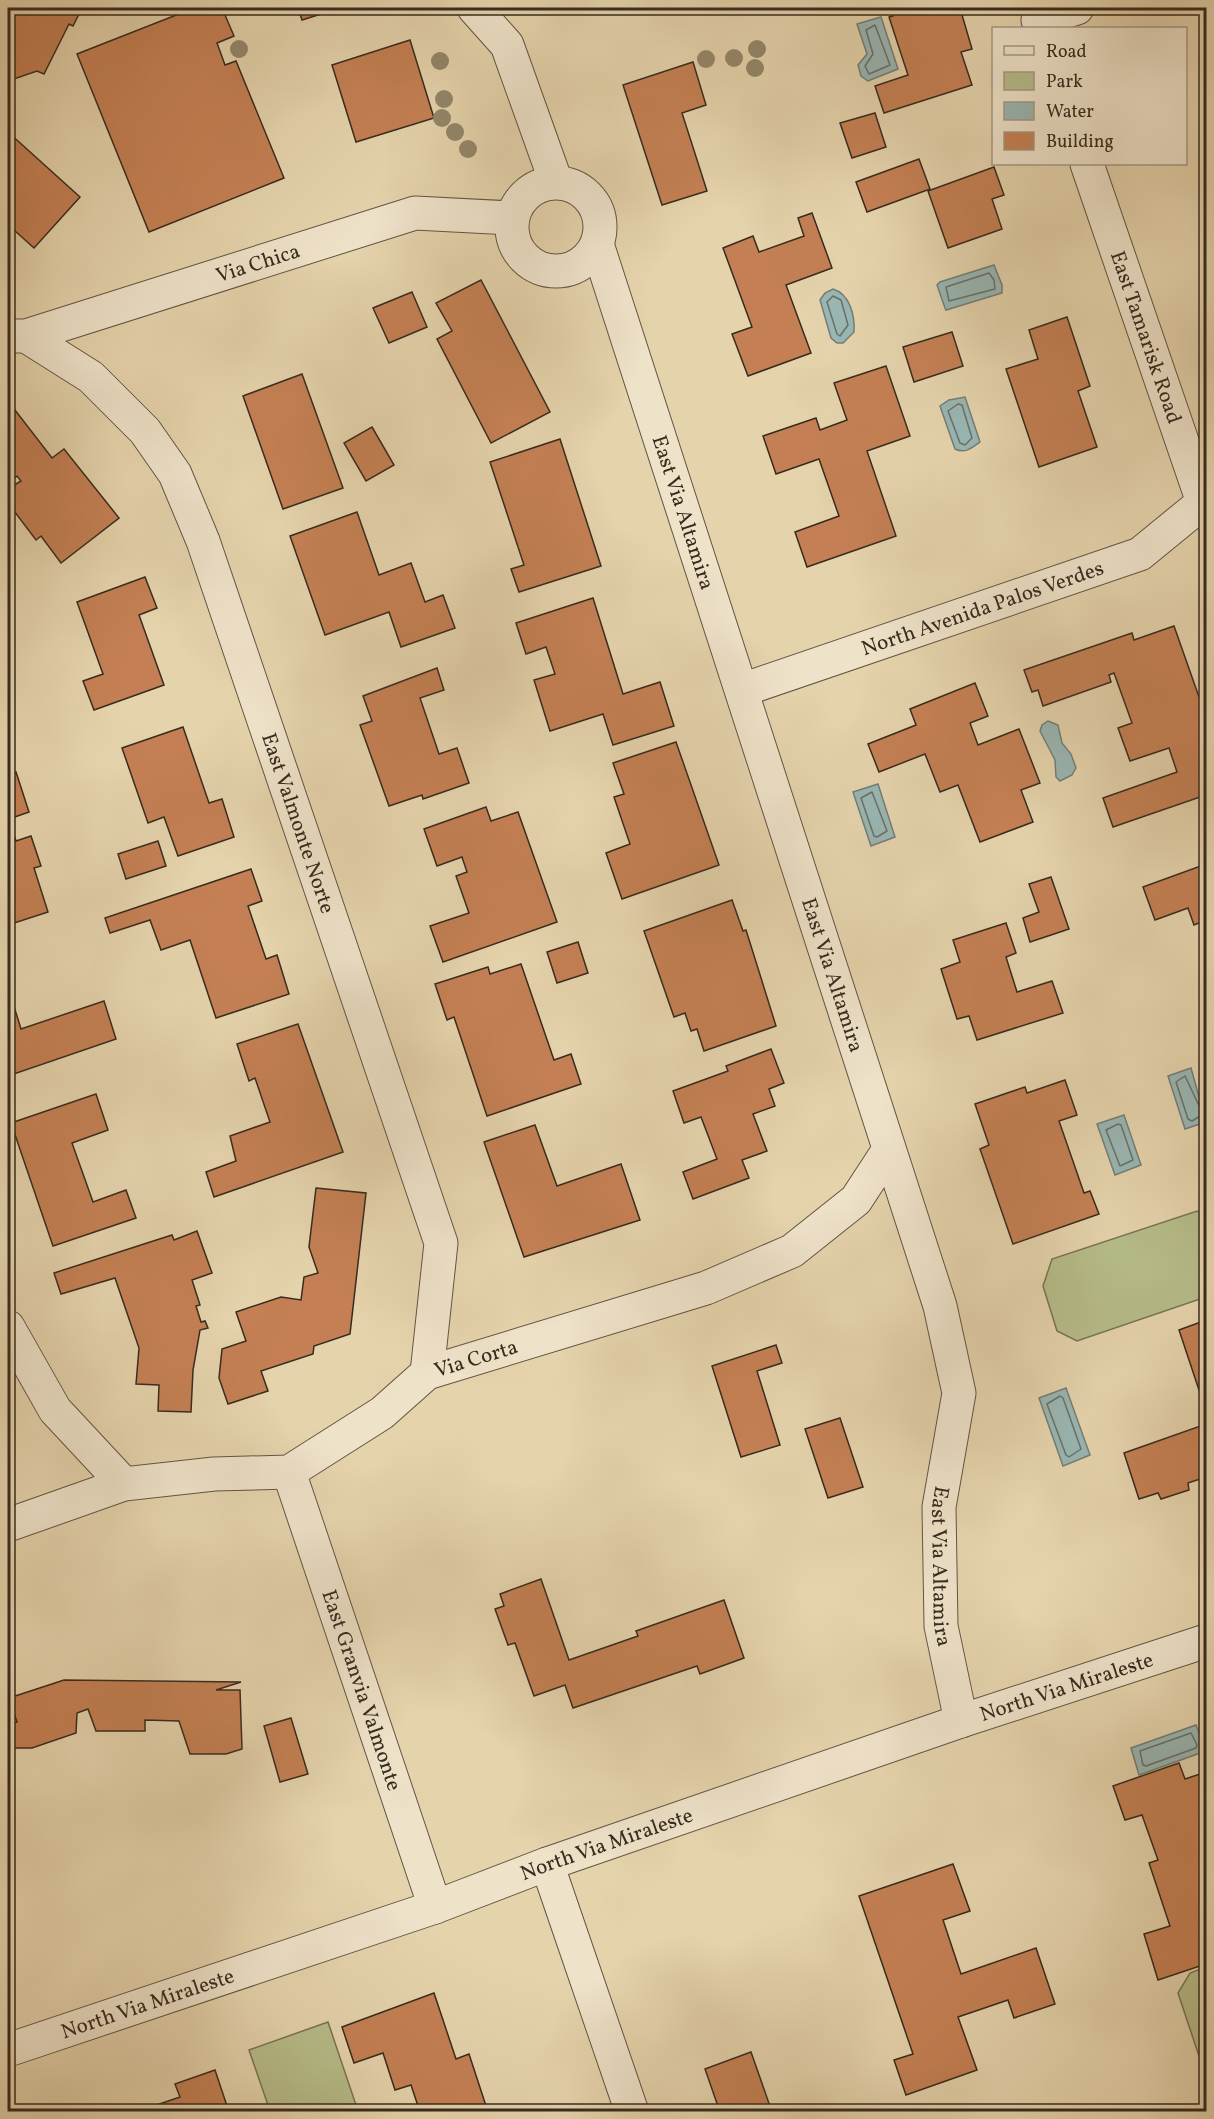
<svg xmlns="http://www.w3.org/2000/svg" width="1214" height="2119" font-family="Vollkorn,serif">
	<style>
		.green { fill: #b6bc89; stroke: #767454; stroke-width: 1.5 }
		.water { fill: #99b6b3; stroke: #727e78; stroke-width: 1.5 }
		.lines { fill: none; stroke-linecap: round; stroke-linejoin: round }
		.shore { stroke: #687069; stroke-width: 1.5 }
		.building { fill: #c48054; stroke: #372b1f; stroke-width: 1.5 }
		.street-casing { stroke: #625542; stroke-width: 35 }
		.street { stroke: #eee2c9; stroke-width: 33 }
		.tree { fill: #93876a }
		.labels { text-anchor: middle; stroke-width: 6; stroke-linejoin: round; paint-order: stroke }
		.street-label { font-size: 21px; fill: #372b1f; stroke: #eee2c9 }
	</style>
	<rect width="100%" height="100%" fill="#e5d3ac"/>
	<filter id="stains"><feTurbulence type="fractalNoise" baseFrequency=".00333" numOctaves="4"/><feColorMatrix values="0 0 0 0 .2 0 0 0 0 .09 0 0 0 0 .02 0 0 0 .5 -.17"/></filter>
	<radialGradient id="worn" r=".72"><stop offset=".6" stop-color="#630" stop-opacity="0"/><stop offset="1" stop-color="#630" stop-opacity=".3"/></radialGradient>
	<!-- green -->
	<g class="green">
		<polygon points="1197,1211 1206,1217 1206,1297 1077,1341 1057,1331 1043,1286 1052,1259"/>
		<polygon points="1206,1967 1206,2077 1178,1993 1190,1973"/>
		<polygon points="328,2022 358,2111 270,2111 249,2050"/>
	</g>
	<!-- water -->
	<g class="water">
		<polygon points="881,17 898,69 868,81 861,76 858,65 867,54 857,24"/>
		<polygon points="994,265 1002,285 1002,293 946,310 945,308 937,285 940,282"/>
		<path d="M833 289C850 294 855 316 854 332L843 343H837L831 338 820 300 825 293Z"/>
		<path d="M965 397 980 442C972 448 965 454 955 449L940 406 949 400Z"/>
		<polygon points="1048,721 1058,725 1062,743 1071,754 1076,768 1072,775 1060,781 1056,777 1055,760 1040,731 1042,725"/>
		<polygon points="878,784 895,837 871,846 853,792"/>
		<polygon points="1191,1068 1206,1122 1185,1129 1168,1076"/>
		<polygon points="1124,1115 1141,1165 1115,1175 1097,1124"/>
		<polygon points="1066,1388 1090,1455 1063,1466 1039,1398"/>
		<polygon points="1196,1725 1206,1751 1139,1775 1131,1748"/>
	</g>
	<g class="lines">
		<!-- shore -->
		<g class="shore">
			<polygon points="875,25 890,65 869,74 865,66 873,54 866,30"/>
			<polygon points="989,273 994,280 995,289 949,301 946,287"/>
			<polygon points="833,296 841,300 848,325 840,336 837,334 827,302"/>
			<polygon points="958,404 962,405 972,438 965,445 960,443 948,411"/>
			<polygon points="872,792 887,831 877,837 874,836 861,798"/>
			<polygon points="1185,1076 1203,1114 1192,1121 1188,1119 1176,1082"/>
			<polygon points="1118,1124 1121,1125 1133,1160 1120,1166 1106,1130"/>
			<polygon points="1060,1396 1063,1398 1081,1449 1069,1457 1066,1455 1047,1404"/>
			<polygon points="1191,1733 1197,1745 1196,1748 1146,1766 1143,1765 1140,1751"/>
		</g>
	</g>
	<!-- building -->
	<g class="building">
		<polygon points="8,8 82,8 73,26 69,24 44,74 37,71 8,81"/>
		<polygon points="194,8 222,8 234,36 217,43 225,65 236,61 284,178 149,232 77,54"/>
		<polygon points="298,8 340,8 302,20"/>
		<polygon points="890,8 960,8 972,49 961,52 972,85 884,113 875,86 908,75 889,17 893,16"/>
		<polygon points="410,40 434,118 356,142 332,65"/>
		<polygon points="693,62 706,105 682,113 707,191 662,205 623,85"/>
		<polygon points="875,113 886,147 852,158 840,123"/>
		<polygon points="8,132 80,197 34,248 14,230 8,237"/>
		<polygon points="919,159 930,189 867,212 856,182"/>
		<polygon points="994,167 1004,195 992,199 1002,229 948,248 928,191"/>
		<polygon points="812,213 832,268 786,285 811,353 748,376 732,334 752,327 723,248 753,236 759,252 804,236 798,218"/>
		<polygon points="481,280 550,412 491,443 437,339 452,331 436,303"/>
		<polygon points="412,292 427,327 389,343 373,308"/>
		<polygon points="1067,317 1090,386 1078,391 1097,447 1039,467 1006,369 1038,359 1029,330"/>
		<polygon points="952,332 963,366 914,382 903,347"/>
		<polygon points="886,366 910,436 867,451 896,536 807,567 795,532 839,516 819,459 776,474 763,436 816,418 820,430 847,420 834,383"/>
		<polygon points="302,374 343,488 283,509 243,396"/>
		<polygon points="8,401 52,458 64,449 119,518 61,563 41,536 36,540 8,503 8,489 21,481 17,476 8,484"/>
		<polygon points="372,427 394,465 366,481 344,443"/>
		<polygon points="560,439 601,566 519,592 511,569 524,565 490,462"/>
		<polygon points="357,512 379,575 411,563 425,602 443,595 455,628 401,647 389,612 325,635 290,536"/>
		<polygon points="145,577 157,608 139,615 164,685 94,710 83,681 103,674 77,602"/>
		<polygon points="593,598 623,694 660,682 674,726 613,745 603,714 550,731 534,680 555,674 546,647 526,654 516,623"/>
		<polygon points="1174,626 1199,697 1203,695 1206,705 1206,795 1113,827 1103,798 1177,772 1169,748 1130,761 1118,728 1132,723 1114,673 1109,675 1111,682 1043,706 1038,690 1032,692 1024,670 1132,633 1134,640"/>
		<polygon points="437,668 444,690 420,698 439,754 457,748 469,783 423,799 422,795 389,806 360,725 372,721 363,696"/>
		<polygon points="975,683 988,716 970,723 978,745 1019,729 1040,783 1021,790 1033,822 980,842 958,785 940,792 925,754 879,772 868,744 916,725 910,709"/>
		<polygon points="183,727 209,803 222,799 234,837 178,856 164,817 148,823 122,748"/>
		<polygon points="676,742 719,865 622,899 606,853 630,844 614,797 624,794 613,763"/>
		<polygon points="16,772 29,812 9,819 16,841 31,836 41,866 34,868 48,912 8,925 8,775"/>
		<polygon points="486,807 491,821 518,812 557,922 443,962 430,926 469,913 456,876 467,872 462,857 437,866 424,829"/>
		<polygon points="158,841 166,866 126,879 118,854"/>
		<polygon points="1206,864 1206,920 1194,925 1188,908 1155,920 1143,887"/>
		<polygon points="251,869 262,901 248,906 266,959 277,955 289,994 216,1018 190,940 161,950 150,920 110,933 105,918"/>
		<polygon points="1051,877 1069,929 1030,942 1023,918 1039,912 1029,884"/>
		<polygon points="732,900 743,931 746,930 776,1026 704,1051 697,1029 691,1031 685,1013 674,1017 644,931"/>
		<polygon points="1006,923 1016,953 1006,957 1017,992 1052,981 1063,1013 977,1040 969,1016 957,1019 941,969 960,962 953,940"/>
		<polygon points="578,942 588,973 557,983 547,952"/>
		<polygon points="521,964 554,1060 571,1054 581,1084 487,1116 454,1017 447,1020 435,984 488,967 490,974"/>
		<polygon points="8,987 21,1029 104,1001 116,1039 8,1076"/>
		<polygon points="298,1024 343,1152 214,1197 206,1172 236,1161 230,1136 270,1122 255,1078 249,1081 237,1044"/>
		<polygon points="771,1049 784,1083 769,1089 775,1106 753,1114 767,1151 742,1160 749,1178 693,1199 683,1172 717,1159 701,1117 684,1123 673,1091 728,1071 726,1066"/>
		<polygon points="1065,1080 1077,1115 1059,1121 1084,1193 1090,1191 1099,1214 1013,1244 980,1149 989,1145 975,1104 1025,1087 1027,1093"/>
		<polygon points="96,1094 108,1130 72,1143 93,1202 126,1190 136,1218 53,1246 11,1123"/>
		<polygon points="535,1125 557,1186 621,1164 640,1220 524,1257 484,1142"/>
		<polygon points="316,1188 366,1193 350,1334 314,1346 313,1354 261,1371 268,1391 228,1404 219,1378 222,1349 246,1341 236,1312 281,1297 301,1300 304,1277 318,1273 309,1247"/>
		<polygon points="197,1231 212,1273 192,1280 200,1305 196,1306 201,1322 205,1321 208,1328 200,1330 193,1370 191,1412 158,1411 159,1385 136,1384 139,1348 115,1278 61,1294 54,1273 172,1235 174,1240"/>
		<polygon points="1206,1320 1206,1411 1179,1330"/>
		<polygon points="776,1345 782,1363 757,1371 780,1445 741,1457 712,1366"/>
		<polygon points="840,1418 863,1487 828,1498 805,1429"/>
		<polygon points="1206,1424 1206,1477 1188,1483 1189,1490 1161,1499 1158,1493 1139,1499 1124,1453"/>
		<polygon points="541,1579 569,1660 638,1636 636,1631 724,1600 744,1658 700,1674 697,1666 573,1708 565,1685 534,1696 515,1643 508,1645 495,1609 504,1606 500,1594"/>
		<polygon points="64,1680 241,1682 216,1690 240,1690 242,1749 226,1754 190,1754 179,1721 145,1720 145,1731 96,1731 88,1709 77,1713 76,1733 32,1748 11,1748 8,1725 17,1722 9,1698"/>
		<polygon points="291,1718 308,1774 280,1782 264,1726"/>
		<polygon points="1179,1763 1185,1779 1206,1772 1206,1964 1158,1980 1144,1934 1170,1926 1149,1863 1158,1860 1142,1815 1125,1820 1113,1786"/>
		<polygon points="953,1864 970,1911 943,1920 961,1974 1036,1948 1055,2004 1014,2018 1008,2000 958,2017 977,2070 906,2095 894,2060 913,2054 859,1896"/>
		<polygon points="434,1993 456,2059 469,2054 488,2112 420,2112 411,2085 395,2090 383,2053 354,2063 342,2027"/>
		<polygon points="751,2052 772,2112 720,2112 705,2069"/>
		<polygon points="215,2070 229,2112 136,2112 180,2097 175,2084"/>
	</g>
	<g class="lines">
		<defs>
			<g id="street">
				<polyline points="474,8 507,45 556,182"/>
				<polyline points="1038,20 1077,8"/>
				<path id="s1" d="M1087 164 1206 511"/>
				<circle cx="556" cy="227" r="44"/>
				<path id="s2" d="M597 244 940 1306 959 1393 939 1507 941 1626 961 1721"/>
				<path id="s3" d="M11 336H26L415 213 512 218"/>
				<path id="s4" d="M26 336 91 377 145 431 175 474 203 541 441 1243 427 1373"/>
				<path id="s5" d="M742 690 1140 554 1206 500"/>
				<polyline points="8,1327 55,1410 124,1484"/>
				<path id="s6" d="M289 1472 435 1907"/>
				<path id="s7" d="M8 1525 124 1484 214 1474 289 1472 382 1413 427 1373 706 1288 792 1251 856 1200 888 1151"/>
				<polyline points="547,1864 632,2112"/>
				<path id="s8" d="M8 2050 435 1907 547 1864 961 1721 1206 1641"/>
			</g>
		</defs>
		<!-- street casing -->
		<use href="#street" class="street-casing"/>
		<!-- street -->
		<use href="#street" class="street"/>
	</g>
	<!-- trees -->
	<g class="tree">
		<circle cx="239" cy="49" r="9"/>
		<circle cx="757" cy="49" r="9"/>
		<circle cx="734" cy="58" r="9"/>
		<circle cx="706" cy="59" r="9"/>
		<circle cx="440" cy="61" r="9"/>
		<circle cx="755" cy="68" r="9"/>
		<circle cx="444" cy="99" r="9"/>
		<circle cx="442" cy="118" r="9"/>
		<circle cx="455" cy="132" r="9"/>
		<circle cx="468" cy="149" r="9"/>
	</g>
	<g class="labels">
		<!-- street labels -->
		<g class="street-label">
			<text dy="7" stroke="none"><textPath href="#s3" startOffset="258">Via Chica</textPath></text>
			<text dy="7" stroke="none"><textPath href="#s1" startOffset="183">East Tamarisk Road</textPath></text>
			<text dy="7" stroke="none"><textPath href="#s2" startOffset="282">East Via Altamira</textPath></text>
			<text dy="7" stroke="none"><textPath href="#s5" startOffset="254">North Avenida Palos Verdes</textPath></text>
			<text dy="7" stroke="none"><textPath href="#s4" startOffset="576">East Valmonte Norte</textPath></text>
			<text dy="7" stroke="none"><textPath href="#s2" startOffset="768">East Via Altamira</textPath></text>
			<text dy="7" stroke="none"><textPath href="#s7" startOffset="510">Via Corta</textPath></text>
			<text dy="7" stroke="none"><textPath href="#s2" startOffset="1380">East Via Altamira</textPath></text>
			<text dy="7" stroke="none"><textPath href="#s8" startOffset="1119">North Via Miraleste</textPath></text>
			<text dy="7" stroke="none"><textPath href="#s6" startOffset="230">East Granvia Valmonte</textPath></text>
			<text dy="7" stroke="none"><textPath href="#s8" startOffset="633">North Via Miraleste</textPath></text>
			<text dy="7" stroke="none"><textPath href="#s8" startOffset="147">North Via Miraleste</textPath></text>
		</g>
	</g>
	<!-- margin -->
	<rect width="1214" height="2119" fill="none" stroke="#e5d3ac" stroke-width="30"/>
	<rect x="9" y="9" width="1196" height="2101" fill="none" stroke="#372b1f" stroke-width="3"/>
	<rect x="15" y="15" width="1184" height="2089" fill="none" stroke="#372b1f" stroke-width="1.5"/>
	<!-- legend -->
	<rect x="992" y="27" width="195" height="138" fill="#eee2c9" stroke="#a59985" stroke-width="1.5"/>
	<rect x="1004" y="46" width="30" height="9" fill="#eee2c9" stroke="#a59985" stroke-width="1.5"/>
	<text x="1046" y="57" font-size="18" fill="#372b1f">Road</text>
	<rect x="1004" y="72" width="30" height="18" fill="#b6bc89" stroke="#a59985" stroke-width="1.5"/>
	<text x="1046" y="87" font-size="18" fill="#372b1f">Park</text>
	<rect x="1004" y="102" width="30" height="18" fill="#99b6b3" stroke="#a59985" stroke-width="1.5"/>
	<text x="1046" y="117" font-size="18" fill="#372b1f">Water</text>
	<rect x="1004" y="132" width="30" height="18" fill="#c48054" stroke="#a59985" stroke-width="1.5"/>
	<text x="1046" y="147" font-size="18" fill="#372b1f">Building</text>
	<rect width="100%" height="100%" filter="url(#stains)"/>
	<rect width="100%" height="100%" fill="url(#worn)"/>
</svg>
